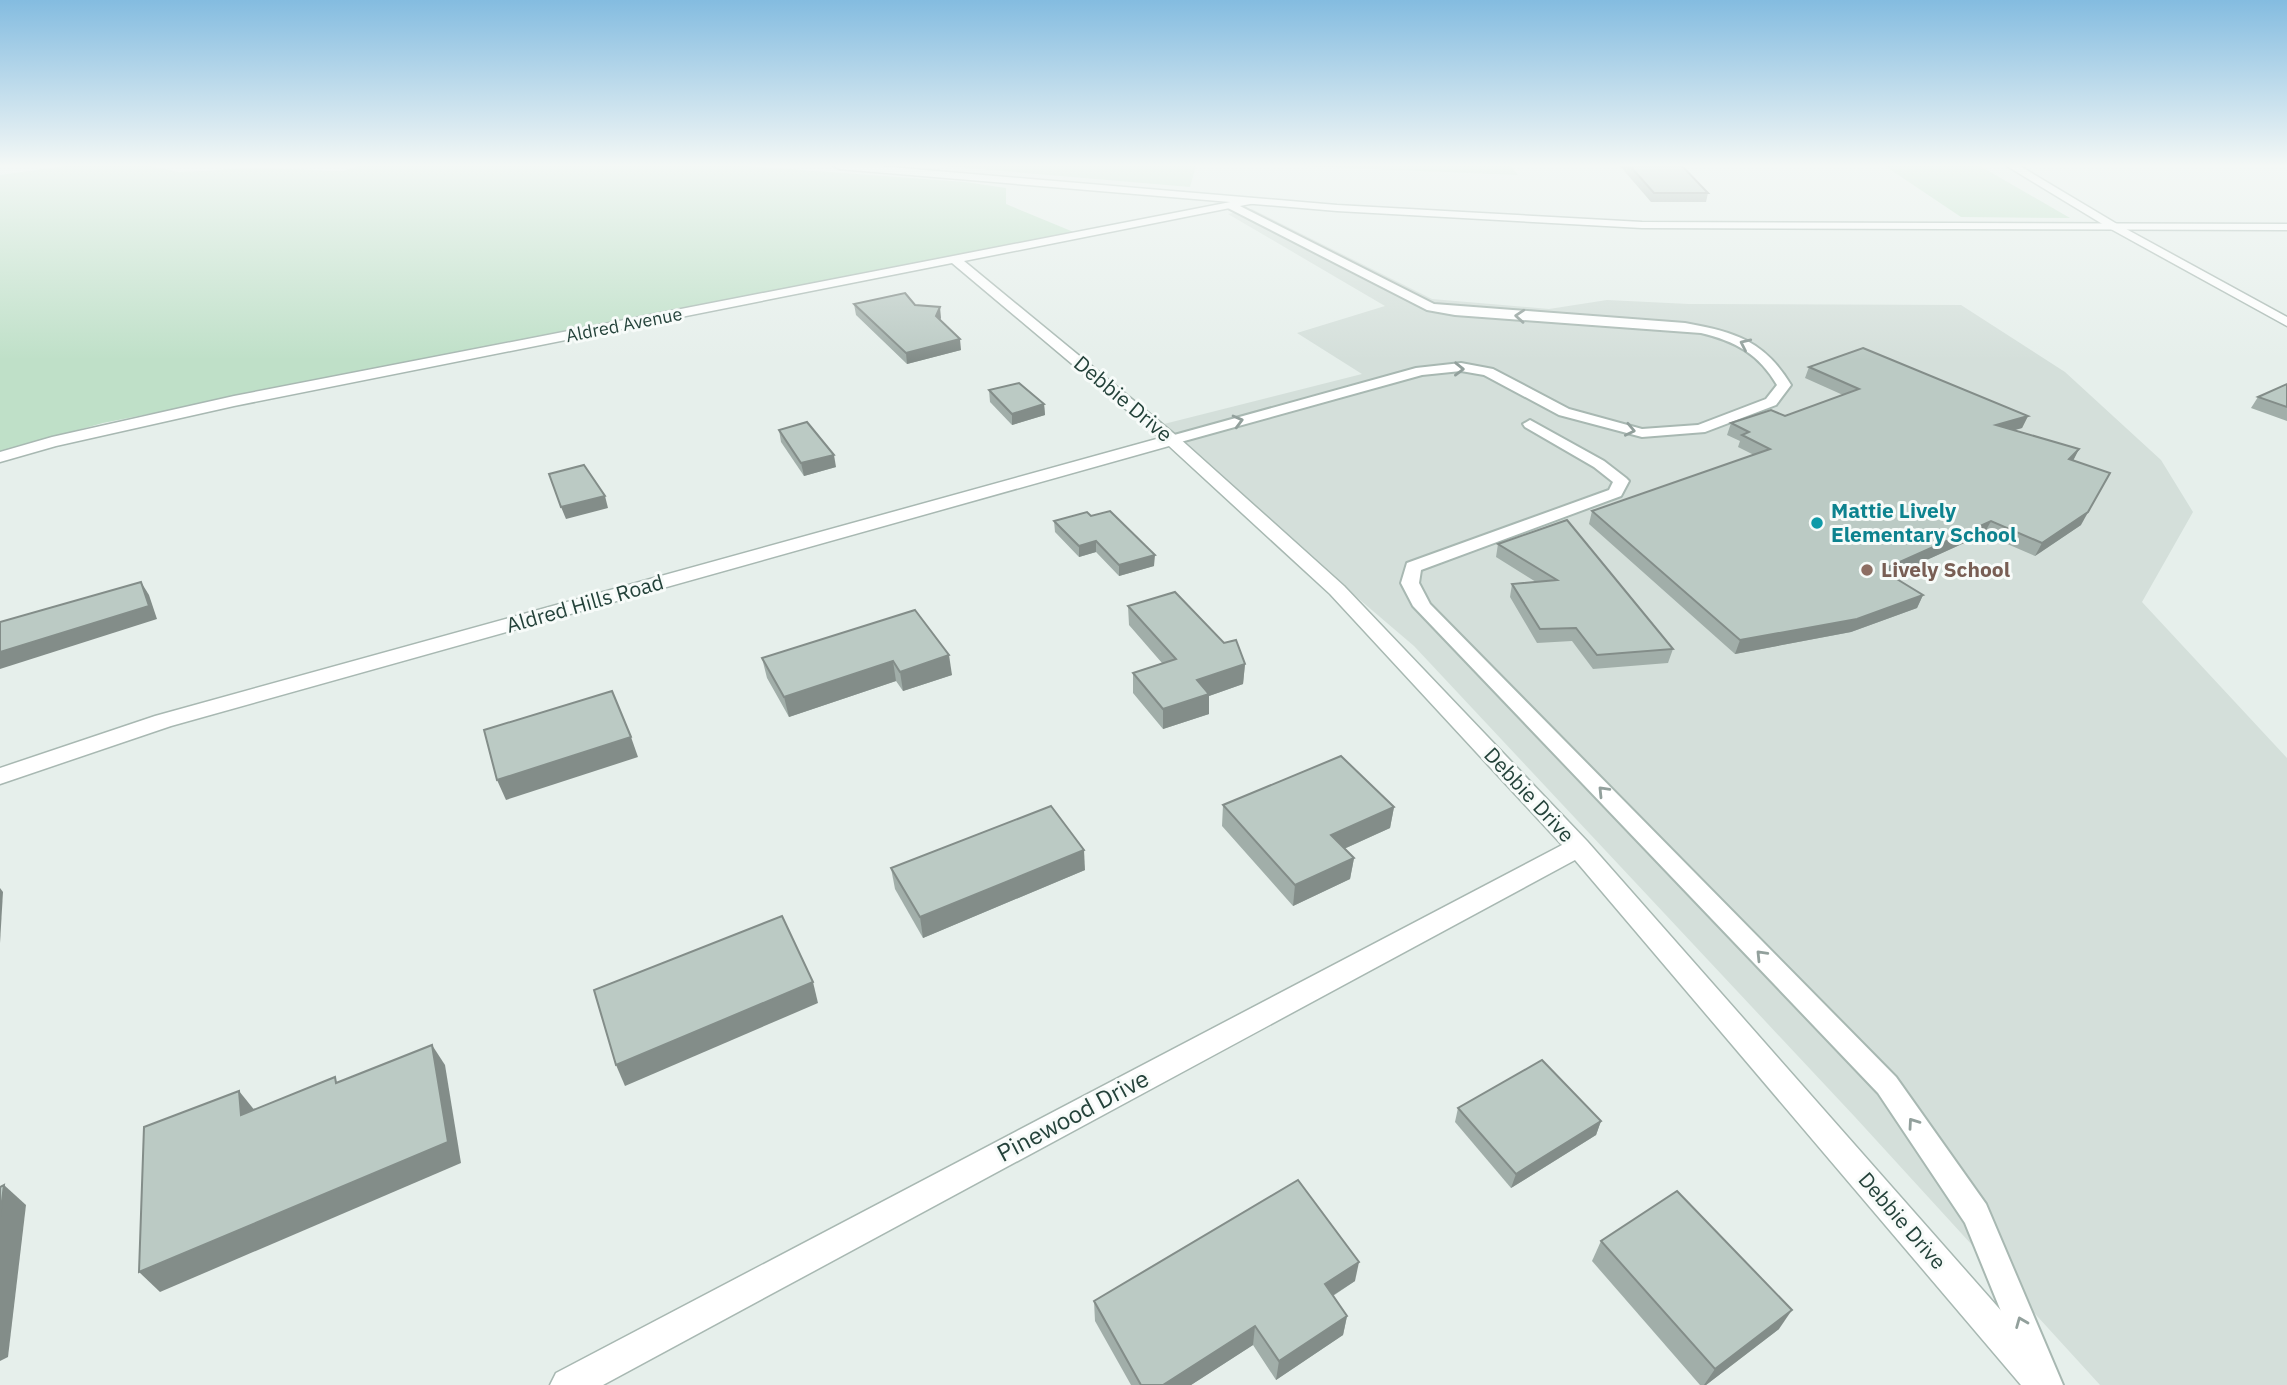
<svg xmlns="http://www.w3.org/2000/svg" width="2287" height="1385" font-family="'IBM Plex Sans',sans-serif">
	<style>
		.built { fill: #d4dfda }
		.green { fill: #bfe0c8 }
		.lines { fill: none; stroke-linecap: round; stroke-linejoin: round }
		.service-casing { stroke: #a8b8b2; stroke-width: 4 }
		.minor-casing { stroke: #a8b8b2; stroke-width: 3 }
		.tertiary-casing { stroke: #a8b8b2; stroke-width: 3 }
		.service { fill: #fff; fill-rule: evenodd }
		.minor { fill: #fff; fill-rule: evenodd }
		.tertiary { fill: #fff; fill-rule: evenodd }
		.wall { fill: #a1aea9 }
		.shaded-wall { fill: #838d89 }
		.building { fill: #bbcac4; stroke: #838d89; stroke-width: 2 }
		.oneway { stroke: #92a09c }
		.culture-dot { fill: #0f9aa8; stroke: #f7fbf9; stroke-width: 2.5 }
		.education-dot { fill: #8d6e63; stroke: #f7fbf9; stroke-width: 2.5 }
		.labels { text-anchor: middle; stroke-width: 6; stroke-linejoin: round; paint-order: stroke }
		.far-street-label { font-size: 18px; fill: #24423a; stroke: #f7fbf9 }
		.street-label { font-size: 21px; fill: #24423a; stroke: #f7fbf9 }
		.culture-label { font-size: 21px; font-weight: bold; fill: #0d838f; stroke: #f7fbf9; text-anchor: start }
		.education-label { font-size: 21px; font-weight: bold; fill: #785e54; stroke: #f7fbf9; text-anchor: start }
		.near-street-label { font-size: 24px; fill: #24423a; stroke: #f7fbf9 }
	</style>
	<rect width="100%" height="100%" fill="#e6efeb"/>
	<!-- built -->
	<polygon class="built" points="1252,209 1432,299 1549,309 1607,300 1689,304 1961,305 2065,372 2161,460 2193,512 2142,602 2287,758 2287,1385 2100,1385 1855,1117 1414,646 1156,426 1362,374 1297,333 1385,306 1228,214"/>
	<!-- green -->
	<g class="green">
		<polygon points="65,166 151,166 179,172 253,168 343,171 358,166 747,166 965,182 1006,188 1006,204 1076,233 103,423 0,452 0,175"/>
		<polygon points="944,166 1196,166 1190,187"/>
		<polygon points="1298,166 1511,166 1518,175"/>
		<polygon points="1885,166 1980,166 2070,218 1961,217"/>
	</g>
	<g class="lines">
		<defs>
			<g id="service">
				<path d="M1226 203H1234L1434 304 1685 323C1734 332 1764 340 1791 385L1776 405 1705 432 1642 437 1559 415 1484 375 1461 371 1422 375 1177 443H1167L1165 440 1167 437 1416 368 1461 363 1493 369 1569 409 1642 429 1698 425 1766 399 1777 385C1759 354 1735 341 1701 333L1455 315 1427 310 1226 207Z"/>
				<polygon points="1530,420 1604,461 1626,478 1629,481 1621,496 1421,570 1419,583 1430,604 1896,1077 1986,1204 2063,1385 2031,1385 1965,1223 1878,1093 1413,606 1401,583 1407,563 1609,490 1613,482 1594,467 1525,427 1523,424"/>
			</g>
			<g id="minor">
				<polygon points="2007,166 2020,166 2117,224 2287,317 2287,326 2109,228"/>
				<polygon points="1251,198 1255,199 1255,203 964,261 1178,437 1344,586 1587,841 2056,1373 2062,1385 2021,1385 1575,860 603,1385 550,1385 556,1373 1562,845 1330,594 1169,446 171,726 0,784 0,768 155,716 1160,438 952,263 234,406 56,446 0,462 0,452 52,437 234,396"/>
			</g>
			<polygon id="tertiary" points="834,166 878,166 1337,205 1642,222 2287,224 2287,230 1642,228 1337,211 839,169"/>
		</defs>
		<!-- service casing -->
		<use href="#service" class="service-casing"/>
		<!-- minor casing -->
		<use href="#minor" class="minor-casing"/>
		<!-- tertiary casing -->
		<use href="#tertiary" class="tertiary-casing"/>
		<!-- service -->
		<use href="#service" class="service"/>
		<!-- minor -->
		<use href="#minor" class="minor"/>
		<!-- tertiary -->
		<use href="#tertiary" class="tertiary"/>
	</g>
	<!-- wall -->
	<g class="wall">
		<polygon points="1620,166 1682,166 1708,193 1706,202 1651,202"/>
		<polygon points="854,304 915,305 940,307 940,320 961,350 907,364 856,315"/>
		<polygon points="1809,367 2028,416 2022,428 2013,430 2079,449 2073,460 2081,525 2035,556 1984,534 1891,576 1923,595 1917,608 1851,632 1735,654 1589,524 1592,511 1754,455 1738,447 1740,441 1727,435 1731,423 1785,416 1843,395 1805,378"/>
		<polygon points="2287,384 2287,421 2251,408 2258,397"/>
		<polygon points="989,390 1044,404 1045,415 1012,425 990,402"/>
		<polygon points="779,430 836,467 804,476 781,442"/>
		<polygon points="1054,521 1154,566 1119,576 1096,552 1079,557 1055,532"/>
		<polygon points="1498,544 1673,649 1668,663 1593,669 1572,641 1537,643 1510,597 1512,584 1536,582 1496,557"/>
		<polygon points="1128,606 1245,664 1243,684 1209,696 1209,714 1163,729 1133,693 1133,673 1162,663 1129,625"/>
		<polygon points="915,610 952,675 903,691 896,681 789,717 767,678 762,658"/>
		<polygon points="1223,805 1394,807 1390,828 1344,849 1354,858 1350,879 1293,906 1222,826"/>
		<polygon points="891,868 1085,870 923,938 895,889"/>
		<polygon points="1458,1108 1601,1121 1596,1135 1511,1188 1455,1122"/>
		<polygon points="1601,1241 1779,1329 1706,1385 1700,1385 1592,1261"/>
		<polygon points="1355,1281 1333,1296 1347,1316 1343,1335 1276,1380 1253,1345 1191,1385 1131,1385 1095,1321 1094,1301"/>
	</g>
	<!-- shaded-wall -->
	<g class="shaded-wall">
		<polygon points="940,307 941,318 937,327 936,316"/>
		<polygon points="960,339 961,350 907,364 906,353"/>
		<polygon points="1044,404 1045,415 1012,425 1012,414"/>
		<polygon points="2028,416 2022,428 1991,437 1996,425"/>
		<polygon points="2079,449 2073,461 2069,459"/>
		<polygon points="834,455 836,467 804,476 801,463"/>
		<polygon points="2110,473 2081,525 2035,556 2042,543"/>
		<polygon points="605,496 608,508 566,519 561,507"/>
		<polygon points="1991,521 1984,534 1876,583 1882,570"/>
		<polygon points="1096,541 1096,552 1079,557 1079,546"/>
		<polygon points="1155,555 1154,566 1119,576 1119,565"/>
		<polygon points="141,582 149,595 157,619 0,669 0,652"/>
		<polygon points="1923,595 1917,608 1851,632 1735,654 1740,640"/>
		<polygon points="949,655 952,675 903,691 900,672"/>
		<polygon points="893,661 896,681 789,717 784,697"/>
		<polygon points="1245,664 1243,684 1209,696 1209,714 1163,729 1163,709 1197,680"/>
		<polygon points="631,737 638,757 506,800 497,780"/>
		<polygon points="1394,807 1390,828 1328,856 1331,835"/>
		<polygon points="1084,850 1085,870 923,938 920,917"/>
		<polygon points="1354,858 1350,879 1293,906 1295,885"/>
		<polygon points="0,888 3,892 0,943"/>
		<polygon points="813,982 818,1003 625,1086 616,1065"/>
		<polygon points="432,1045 445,1065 461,1163 160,1292 139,1272"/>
		<polygon points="239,1091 256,1112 241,1115"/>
		<polygon points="1601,1121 1596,1135 1511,1188 1516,1174"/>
		<polygon points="4,1185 26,1205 8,1357 0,1361 0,1217"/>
		<polygon points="1359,1262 1355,1281 1321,1303 1325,1284"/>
		<polygon points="1792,1310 1779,1329 1706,1385 1704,1385 1715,1369"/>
		<polygon points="1347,1316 1343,1335 1276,1380 1279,1361"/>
		<polygon points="1255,1326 1253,1345 1191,1385 1163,1385"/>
	</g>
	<!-- building -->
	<g class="building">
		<polygon points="1630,166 1682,166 1708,193 1654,193"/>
		<polygon points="905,293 915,305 940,307 936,316 960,339 906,353 854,304"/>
		<polygon points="1863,348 2028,416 1996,425 2079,449 2069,459 2110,473 2088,512 2042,543 1991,521 1882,570 1923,595 1857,619 1740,640 1592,511 1770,449 1742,435 1749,432 1731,423 1771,410 1785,416 1859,389 1809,367"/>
		<polygon points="1019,383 1044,404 1012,414 989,390"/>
		<polygon points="2287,384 2287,407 2258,397"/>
		<polygon points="807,422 834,455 801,463 779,430"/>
		<polygon points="584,465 605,496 561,507 549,474"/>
		<polygon points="1110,511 1155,555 1119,565 1096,541 1079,546 1054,521 1087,512 1091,516"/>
		<polygon points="1567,520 1673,649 1597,655 1576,628 1540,629 1512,584 1557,580 1498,544"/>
		<polygon points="141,582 149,606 0,652 0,622"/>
		<polygon points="1175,592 1224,643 1236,640 1245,664 1197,680 1209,694 1163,709 1133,673 1176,659 1128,606"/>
		<polygon points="915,610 949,655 900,672 893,661 784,697 762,658"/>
		<polygon points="612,691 631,737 497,780 484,730"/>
		<polygon points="1341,756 1394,807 1331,835 1354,858 1295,885 1223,805"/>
		<polygon points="1051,806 1084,850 920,917 891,868"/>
		<polygon points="782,916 813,982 616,1065 594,990"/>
		<polygon points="432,1045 448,1142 139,1272 144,1127 239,1091 241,1115 335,1077 336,1083"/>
		<polygon points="1542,1060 1601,1121 1516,1174 1458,1108"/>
		<polygon points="1298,1180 1359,1262 1325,1284 1347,1316 1279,1361 1255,1326 1163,1385 1141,1385 1094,1301"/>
		<polygon points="4,1185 0,1217 0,1187"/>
		<polygon points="1677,1191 1792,1310 1715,1369 1601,1241"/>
	</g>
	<!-- one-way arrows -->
	<defs><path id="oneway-chevron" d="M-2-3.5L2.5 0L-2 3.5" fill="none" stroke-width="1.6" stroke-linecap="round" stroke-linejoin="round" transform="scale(1.75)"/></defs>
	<g class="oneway">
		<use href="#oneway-chevron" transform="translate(1520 316) rotate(-176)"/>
		<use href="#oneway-chevron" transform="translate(1745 344) rotate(-155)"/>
		<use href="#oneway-chevron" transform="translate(1459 369) rotate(1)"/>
		<use href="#oneway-chevron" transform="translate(1238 421) rotate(-15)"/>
		<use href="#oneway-chevron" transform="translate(1630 430) rotate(12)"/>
		<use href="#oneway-chevron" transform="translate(1603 791) rotate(-134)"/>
		<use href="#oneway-chevron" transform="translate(1761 955) rotate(-134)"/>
		<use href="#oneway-chevron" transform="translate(1913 1123) rotate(-125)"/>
		<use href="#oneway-chevron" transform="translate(2021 1322) rotate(-112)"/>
	</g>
	<!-- sky -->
	<linearGradient id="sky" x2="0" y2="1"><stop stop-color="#84bce0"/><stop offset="0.46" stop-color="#f4f8f6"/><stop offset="1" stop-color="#f4f8f6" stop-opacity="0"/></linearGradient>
	<rect width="2287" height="360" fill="url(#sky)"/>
	<!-- markers -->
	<circle class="culture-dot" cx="1817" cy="523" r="7"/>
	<circle class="education-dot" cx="1867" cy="570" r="7"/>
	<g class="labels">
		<!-- far-street labels -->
		<g class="far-street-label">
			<text transform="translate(624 325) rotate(-11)" y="6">Aldred Avenue</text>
		</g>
		<!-- street labels -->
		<g class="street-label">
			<text transform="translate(1123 399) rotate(40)" y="7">Debbie Drive</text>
			<text transform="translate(585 604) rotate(-16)" y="7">Aldred Hills Road</text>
			<text transform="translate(1529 795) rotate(47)" y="7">Debbie Drive</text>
			<text transform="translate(1902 1221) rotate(49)" y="7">Debbie Drive</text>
		</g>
		<!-- culture labels -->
		<g class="culture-label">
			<text x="1831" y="518">Mattie Lively<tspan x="1831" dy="24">Elementary School</tspan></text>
		</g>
		<!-- education labels -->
		<g class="education-label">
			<text x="1881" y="577">Lively School</text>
		</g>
		<!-- near-street labels -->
		<g class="near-street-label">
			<text transform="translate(1073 1116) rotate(-28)" y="8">Pinewood Drive</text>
		</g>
	</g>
</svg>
